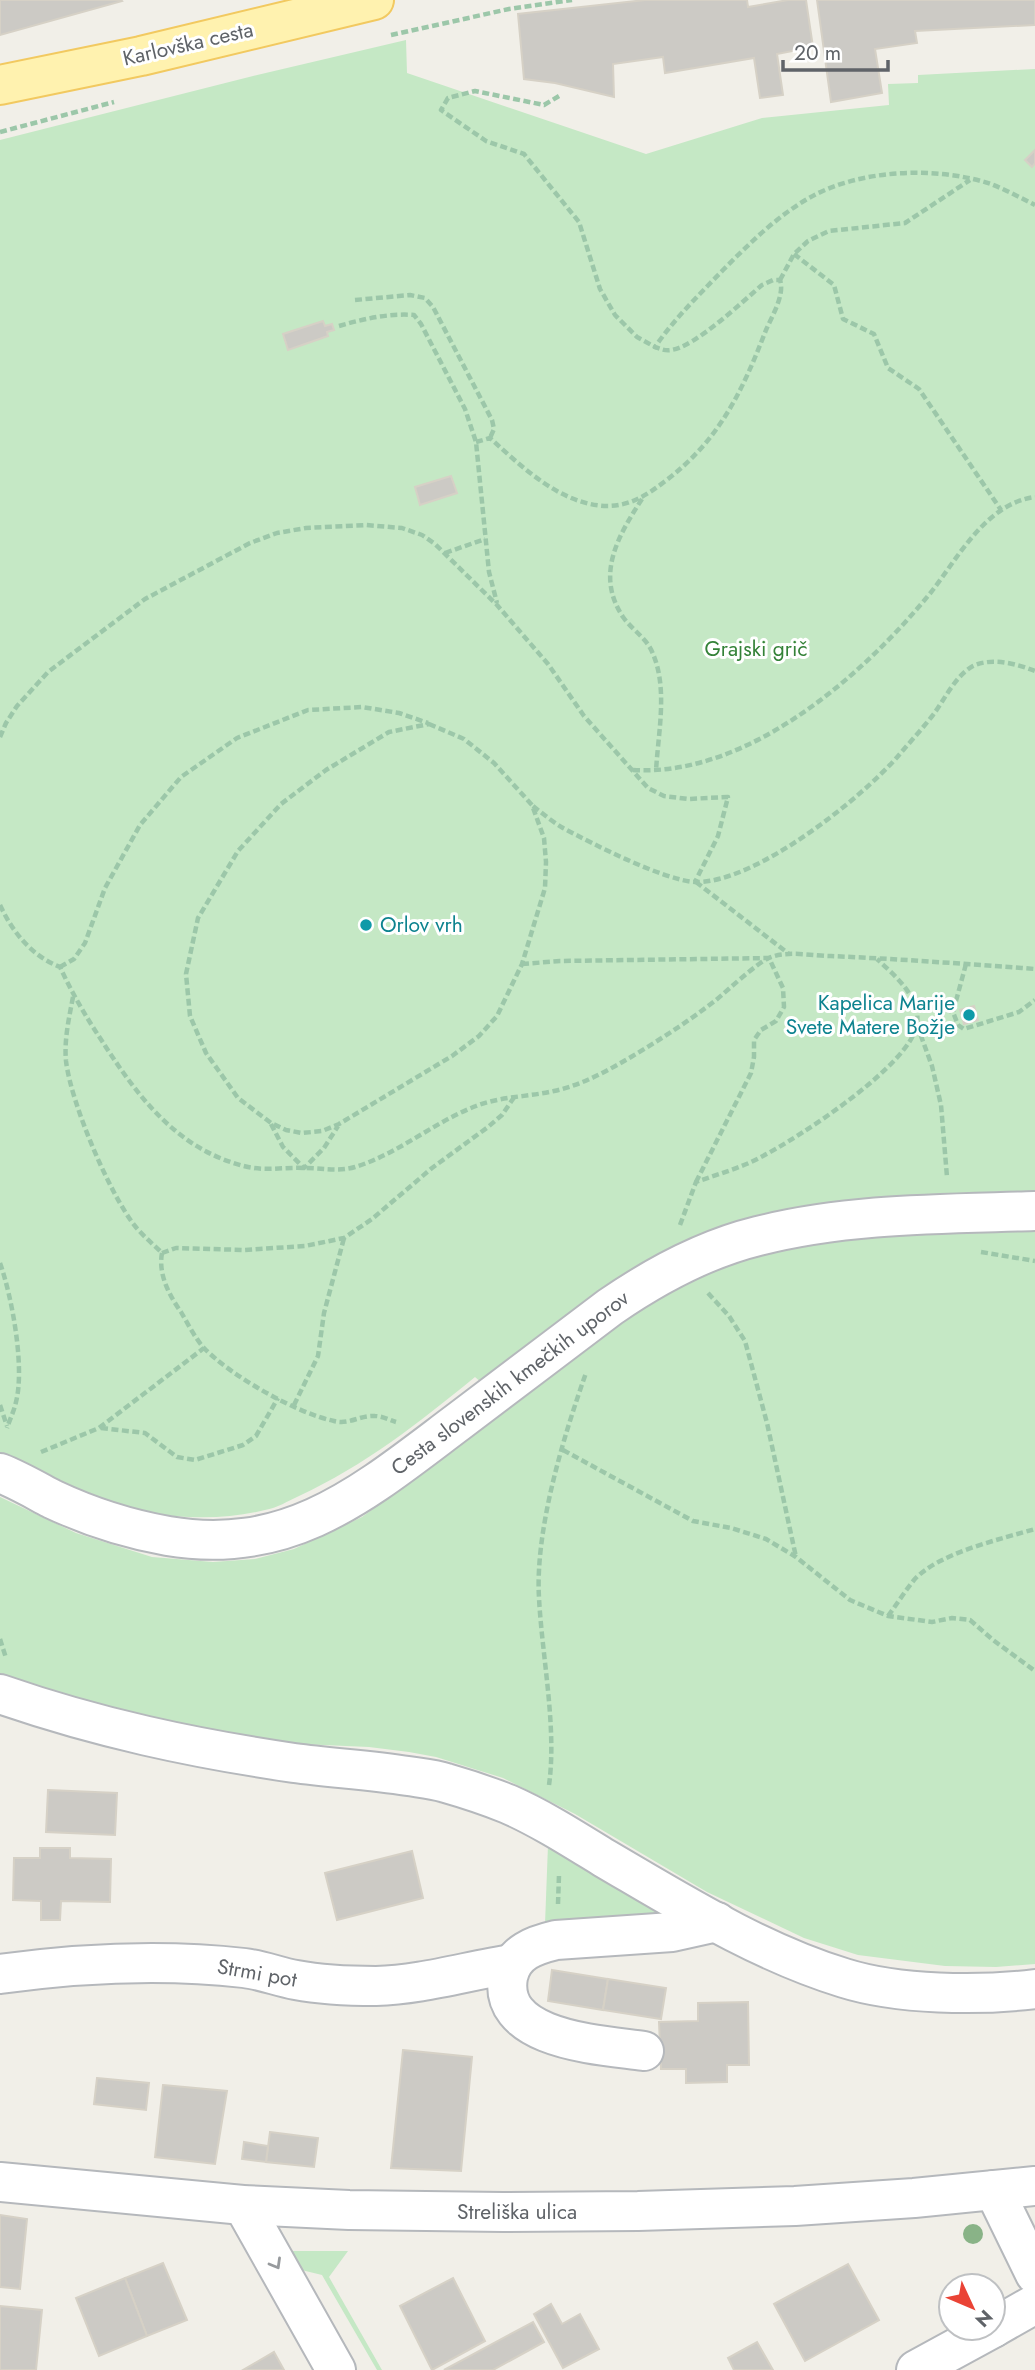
<svg xmlns="http://www.w3.org/2000/svg" width="1035" height="2370" font-family="Jost,sans-serif">
	<style>
		.green { fill: #c5e8c5 }
		.building { fill: #cccac5; stroke: #d6d1c6; stroke-width: 2 }
		.lines { fill: none; stroke-linecap: round; stroke-linejoin: round }
		.minor-casing { stroke: #b5b8bc; stroke-width: 42 }
		.major-casing { stroke: #f2c960; stroke-width: 42 }
		.path { stroke: #9cc7a9; stroke-width: 4.5; stroke-dasharray: 7 3.5; stroke-linecap: butt }
		.minor { stroke: #fff; stroke-width: 38 }
		.major { stroke: #fff2af; stroke-width: 38 }
		.tree { fill: #89b387 }
		.oneway { stroke: #979a9d }
		.culture-dot { fill: #0f9aa8; stroke: #fff; stroke-width: 2.5 }
		.labels { text-anchor: middle; stroke-width: 6; stroke-linejoin: round; paint-order: stroke }
		.street-label { font-size: 21px; fill: #5f6368; stroke: #fff }
		.park-label { font-size: 21px; fill: #348238; stroke: #fff }
		.culture-label { font-size: 21px; fill: #0d838f; stroke: #fff; text-anchor: start }
	</style>
	<rect width="100%" height="100%" fill="#f1efe8"/>
	<!-- green -->
	<g class="green">
		<path d="M406 40 407 73 646 154 762 118 889 105 888 84 918 83V75L1035 69V1964L996 1967 945 1966 858 1955 804 1938 707 1892 575 1814 503 1778 436 1757 409 1752 369 1747 277 1743 216 1732 65 1696 0 1673V1497L76 1533 152 1557 213 1562 255 1559 294 1549 362 1517 510 1408 475 1377C420 1422 364 1466 299 1496 288 1501 277 1508 265 1510 222 1521 171 1519 128 1508 83 1496 43 1470 0 1454V140L253 76Z"/>
		<polygon points="548,1845 660,1913 640,1917 545,1924"/>
		<polygon points="286,2251 348,2251 329,2277 382,2370 377,2370 322,2275 285,2266"/>
	</g>
	<!-- building -->
	<g class="building">
		<polygon points="0,0 121,0 122,1 0,35"/>
		<polygon points="645,0 747,0 748,7 788,0 806,0 813,47 777,54 783,95 760,98 754,58 665,73 663,57 613,64 614,97 555,83 524,79 518,14"/>
		<polygon points="817,0 1035,0 1035,25 915,31 917,43 875,49 882,93 831,102"/>
		<polygon points="1035,150 1035,163 1032,167 1025,160"/>
		<polygon points="323,321 325,326 332,324 334,330 327,332 328,336 288,350 283,334"/>
		<polygon points="451,476 457,493 420,505 415,487"/>
		<polygon points="974,1006 978,1020 964,1024 960,1010"/>
		<polygon points="48,1790 117,1793 115,1835 46,1832"/>
		<polygon points="40,1848 70,1848 70,1858 111,1859 110,1902 61,1901 60,1920 41,1920 41,1901 13,1900 14,1858 40,1858"/>
		<polygon points="412,1851 423,1898 337,1920 325,1873"/>
		<polygon points="552,1970 608,1979 603,2010 548,2001"/>
		<polygon points="608,1979 666,1988 661,2019 603,2010"/>
		<polygon points="748,2002 749,2065 727,2065 727,2082 686,2083 686,2069 661,2069 659,2022 698,2021 698,2003"/>
		<polygon points="403,2050 472,2057 461,2171 391,2168"/>
		<polygon points="97,2078 149,2083 146,2110 94,2104"/>
		<polygon points="163,2085 227,2091 215,2164 155,2157"/>
		<polygon points="270,2132 318,2138 314,2167 266,2162"/>
		<polygon points="244,2142 268,2146 266,2162 242,2159"/>
		<polygon points="0,2215 27,2219 20,2289 0,2287"/>
		<polygon points="163,2263 187,2320 147,2336 125,2278"/>
		<polygon points="848,2264 879,2320 805,2361 774,2304"/>
		<polygon points="125,2278 147,2336 99,2356 76,2298"/>
		<polygon points="453,2278 485,2341 432,2370 400,2306"/>
		<polygon points="551,2304 562,2324 580,2314 599,2349 563,2368 534,2314"/>
		<polygon points="0,2306 42,2310 36,2370 0,2370"/>
		<polygon points="533,2322 544,2342 493,2370 444,2370"/>
		<polygon points="757,2342 773,2370 734,2370 728,2358"/>
		<polygon points="274,2352 284,2370 243,2370"/>
	</g>
	<g class="lines">
		<defs>
			<g id="minor">
				<path d="M0 1473C18 1480 35 1490 52 1499 88 1516 128 1529 168 1536 291 1557 366 1491 458 1422 509 1384 559 1345 610 1307 655 1276 705 1249 758 1236 848 1213 943 1214 1035 1211"/>
				<path d="M0 1694C98 1728 192 1748 294 1763 332 1768 370 1770 408 1776 421 1778 434 1779 446 1783 467 1789 488 1796 508 1804 542 1819 573 1839 604 1858 681 1903 759 1952 844 1978 898 1995 979 1996 1035 1989"/>
				<path d="M0 1974C80 1963 164 1959 244 1968 262 1970 279 1977 296 1980 322 1985 349 1986 376 1986 421 1985 467 1971 512 1964"/>
				<path d="M644 2051C603 2045 497 2041 508 1977 513 1952 535 1945 556 1940L672 1932 717 1922"/>
				<polyline points="0,2182 243,2205 349,2210 503,2212 638,2211 795,2206 914,2198 1035,2186"/>
				<polyline points="994,2190 1035,2274"/>
				<polyline points="243,2205 336,2370"/>
				<polyline points="993,2328 1035,2304"/>
				<polyline points="916,2370 993,2328"/>
			</g>
			<polyline id="major" points="0,85 141,56 374,0"/>
		</defs>
		<!-- minor casing -->
		<use href="#minor" class="minor-casing"/>
		<!-- major casing -->
		<use href="#major" class="major-casing"/>
		<!-- path -->
		<g class="path">
			<polyline points="391,35 509,9 572,0"/>
			<polyline points="559,96 544,105 475,91 448,98 441,110 486,141 524,154 579,222 600,289 615,315 637,337 655,347"/>
			<polyline points="0,132 114,102"/>
			<polyline points="794,254 834,285 843,319 874,334 888,368 919,389 1001,510"/>
			<polyline points="780,280 794,254 808,241 829,231 905,223 970,180"/>
			<polyline points="355,300 410,295 425,298 433,307 492,420 494,429 490,438"/>
			<path d="M339 326C363 319 389 313 414 315L421 324 465 409 476 442 489 572 497 603"/>
			<path d="M476 442 490 438C522 467 561 505 607 506 630 506 647 495 664 482 719 441 742 392 766 330 772 316 785 295 780 280H773L762 285C742 302 695 347 671 350 665 351 661 349 655 347 675 318 699 295 723 270 749 244 776 217 809 198 859 169 937 166 991 184 1006 190 1021 198 1035 205"/>
			<path d="M642 499C618 536 595 575 623 617 633 631 647 638 653 654 668 689 658 734 656 771"/>
			<polyline points="445,553 485,539"/>
			<polygon points="429,724 464,739 494,763 532,805 544,838 546,862 545,888 522,964 497,1016 479,1036 452,1056 339,1124 322,1131 302,1133 286,1130 271,1123 238,1098 206,1053 190,1016 186,974 198,918 238,851 281,804 326,770 389,732"/>
			<polyline points="0,737 6,723 17,706 48,672 145,599 250,543 277,533 306,528 366,525 402,528 422,535 435,544 497,605 548,664 584,716 648,788 664,796 688,799 728,797 718,836 695,882"/>
			<path d="M633 770C748 777 864 675 932 591 959 556 987 503 1035 497"/>
			<path d="M533 806C543 814 553 822 563 828 593 844 663 880 695 882 754 884 861 799 899 755 910 742 922 729 933 715 945 699 955 676 973 666 992 657 1017 664 1035 671"/>
			<polyline points="696,882 789,954"/>
			<path d="M0 905C13 933 32 956 60 967 72 993 86 1017 102 1041 138 1097 178 1151 248 1167 267 1171 286 1167 304 1168 322 1168 338 1172 355 1167 398 1154 434 1122 476 1106 502 1096 528 1097 554 1091 582 1085 607 1071 631 1057 661 1039 689 1021 716 1000 728 990 757 963 769 958 787 950 813 956 831 956 899 959 967 964 1035 969"/>
			<polyline points="522,964 560,961 769,958 783,988 784,1007 776,1021 761,1030 754,1040 754,1057 751,1073 696,1182"/>
			<polyline points="966,964 953,1012 958,1025 964,1029 1019,1012 1035,1000"/>
			<polyline points="60,967 74,959 85,943 105,888 140,825 181,777 237,738 308,710 362,707 399,713 428,723"/>
			<path d="M73 997C69 1018 64 1040 66 1061 71 1103 109 1193 135 1226 143 1236 153 1244 162 1253"/>
			<polyline points="914,1001 953,1012"/>
			<polyline points="917,1025 932,1066 941,1105 947,1177"/>
			<polyline points="271,1124 283,1147 304,1168 324,1148 338,1126"/>
			<path d="M680 1225 696 1182C718 1174 741 1168 761 1157 798 1138 911 1065 917 1024 921 997 894 975 877 959"/>
			<polyline points="981,1252 1035,1261"/>
			<polyline points="162,1253 176,1248 244,1250 305,1246 344,1238 372,1219 432,1168 488,1127 502,1115 515,1096"/>
			<path d="M162 1253C158 1274 169 1295 181 1312 188 1324 195 1338 204 1348 231 1376 296 1413 334 1421 349 1425 360 1415 375 1416 382 1416 389 1420 396 1422"/>
			<path d="M0 1263C12 1297 25 1367 16 1402 14 1411 10 1419 7 1428"/>
			<polyline points="708,1293 729,1316 745,1341 767,1423 796,1557"/>
			<polyline points="0,1405 7,1426"/>
			<polyline points="294,1405 318,1356 324,1313 344,1238"/>
			<polyline points="101,1428 145,1433 177,1457 195,1460 243,1445 256,1436 278,1398"/>
			<polyline points="563,1450 693,1521 731,1528 766,1539 796,1557 850,1600 888,1616 932,1622 952,1618 970,1620 993,1640 1035,1671"/>
			<polyline points="41,1452 99,1428 204,1348"/>
			<path d="M888 1616C897 1604 905 1591 914 1580 938 1553 1001 1539 1035 1529"/>
			<polyline points="0,1639 6,1658"/>
			<path d="M549 1785C557 1728 542 1656 539 1598 535 1530 563 1438 586 1373"/>
			<polyline points="558,1904 559,1875"/>
		</g>
		<!-- minor -->
		<use href="#minor" class="minor"/>
		<!-- major -->
		<use href="#major" class="major"/>
	</g>
	<!-- trees -->
	<circle class="tree" cx="973" cy="2234" r="10"/>
	<!-- one-way arrows -->
	<defs><path id="oneway-chevron" d="M-2-3.5L2.5 0L-2 3.5" fill="none" stroke-width="1.6" stroke-linecap="round" stroke-linejoin="round" transform="scale(1.75)"/></defs>
	<use class="oneway" href="#oneway-chevron" transform="translate(276 2264) rotate(60)"/>
	<!-- markers -->
	<g class="culture-dot">
		<circle cx="366" cy="925" r="7"/>
		<circle cx="969" cy="1015" r="7"/>
	</g>
	<g class="labels">
		<!-- street labels -->
		<g class="street-label">
			<text transform="translate(188 44) rotate(-13)" y="7">Karlovška cesta</text>
			<text transform="translate(510 1383) rotate(-37)" y="7">Cesta slovenskih kmečkih uporov</text>
			<text transform="translate(257 1973) rotate(10)" y="7">Strmi pot</text>
			<text x="517" y="2219">Streliška ulica</text>
		</g>
		<!-- park labels -->
		<g class="park-label">
			<text x="756" y="656">Grajski grič</text>
		</g>
		<!-- culture labels -->
		<g class="culture-label">
			<text x="380" y="932">Orlov vrh</text>
			<text x="955" y="1010" text-anchor="end">Kapelica Marije<tspan x="955" dy="24">Svete Matere Božje</tspan></text>
		</g>
	</g>
	<!-- north arrow -->
	<g transform="translate(972 2307) rotate(134)"><circle r="33" fill="#ffffff" stroke="#bfc1c3" stroke-width="2"/>
	<path d="M0-5L12 26L0 18L-12 26Z" fill="#ea4335"/>
	<text y="-10" font-size="19" font-weight="bold" text-anchor="middle" fill="#5f6368">N</text>
	</g>
	<!-- scale -->
	<path d="M783 60v10h105v-10" fill="none" stroke="#5f6368" stroke-width="3.5"/>
	<text x="794" y="60" font-size="21" fill="#5f6368" stroke="#ffffff" stroke-width="5" paint-order="stroke">20 m</text>
</svg>
